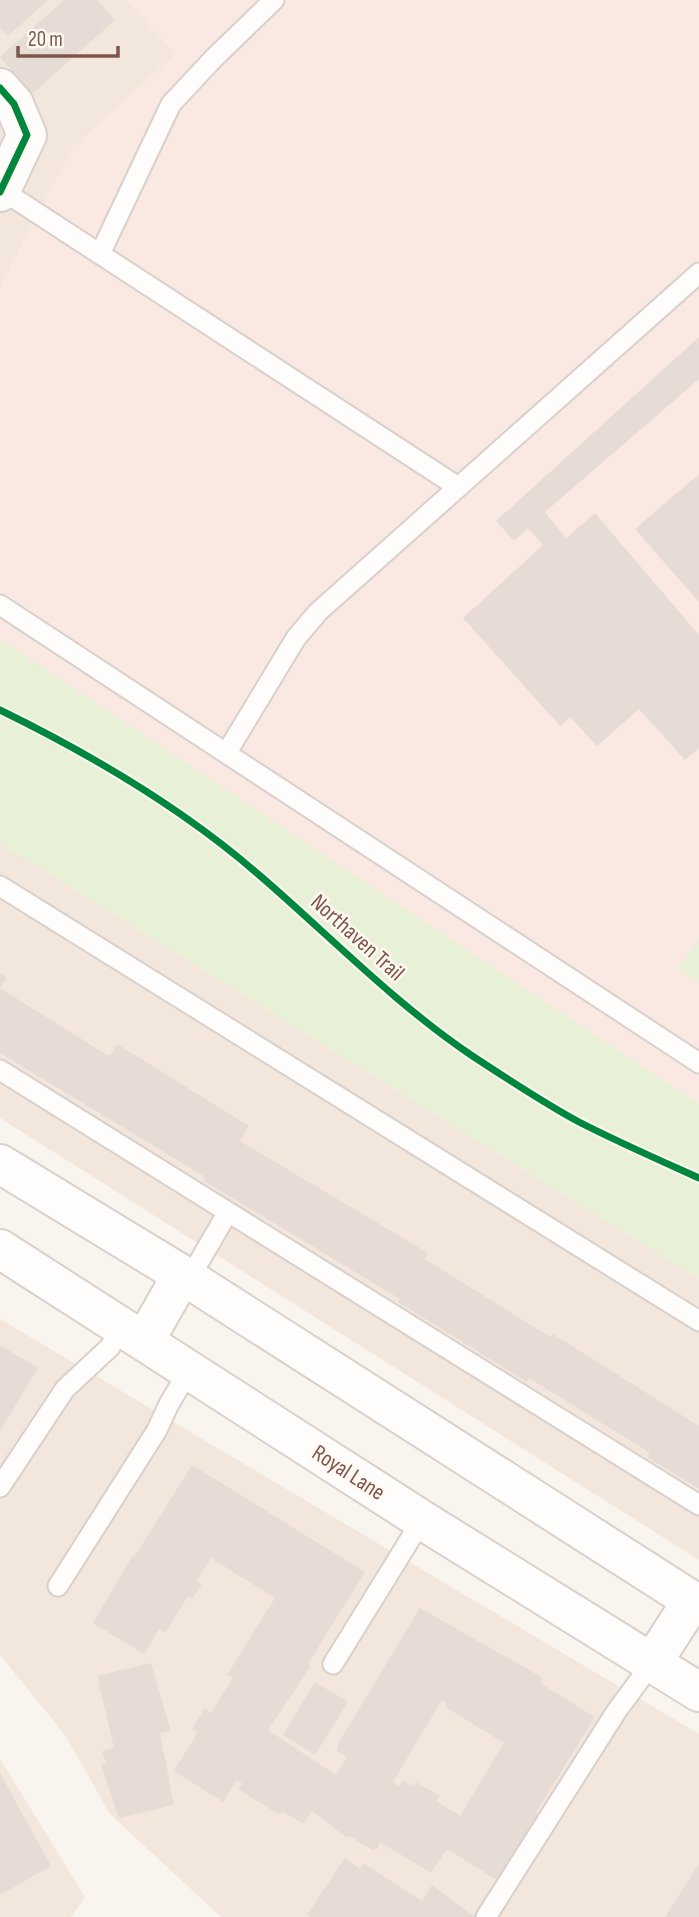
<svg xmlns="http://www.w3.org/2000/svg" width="699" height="1917" font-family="'Sofia Sans Condensed',sans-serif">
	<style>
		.residential { fill: #f3e6dc }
		.commercial { fill: #fae8e2 }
		.green { fill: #e8f1d8 }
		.building { fill: #e7dcd5; fill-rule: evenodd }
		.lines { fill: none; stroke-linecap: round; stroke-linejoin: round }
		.service-casing { stroke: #d9d0cb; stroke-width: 23 }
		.minor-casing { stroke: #d9d0cb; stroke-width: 42 }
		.secondary-casing { stroke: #dad0ca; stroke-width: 42 }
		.service { stroke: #fefdfc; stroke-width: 19 }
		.minor { stroke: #fefdfc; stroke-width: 38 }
		.secondary { stroke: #fefdfc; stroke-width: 38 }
		.cycleway-casing { stroke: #fff9f2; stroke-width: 11 }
		.cycleway { stroke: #00873e; stroke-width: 7 }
		.labels { text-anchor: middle; stroke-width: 5; stroke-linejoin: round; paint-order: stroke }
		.street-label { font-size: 23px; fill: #7d574a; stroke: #fff9f2 }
	</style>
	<rect width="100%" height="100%" fill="#faf4ee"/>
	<!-- residential -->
	<g class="residential">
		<polygon points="0,0 126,0 176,54 73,147 0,288"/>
		<polygon points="0,843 699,1279 699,1560 0,1118"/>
		<polygon points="0,1319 699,1734 699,1917 221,1917 110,1814 65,1735 0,1655"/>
		<polygon points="0,1759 85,1897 71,1917 0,1917"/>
	</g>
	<!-- commercial -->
	<polygon class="commercial" points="126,0 699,0 699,1104 0,639 0,288 73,147 176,54"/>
	<!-- green -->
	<g class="green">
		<polygon points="0,639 699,1104 699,1279 0,843"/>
		<polygon points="699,938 699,983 678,969"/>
	</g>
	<!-- building -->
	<g class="building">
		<polygon points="0,0 48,0 8,36 0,28"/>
		<polygon points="64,0 97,0 115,20 32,94 0,57"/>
		<polygon points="699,337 699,379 545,512 566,538 595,513 699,635 699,748 685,760 639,709 597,746 570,717 560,726 463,618 543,545 528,528 514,541 496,521"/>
		<polygon points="699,474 699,602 635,529"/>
		<polygon points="0,973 7,978 0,988 107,1055 111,1055 117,1044 249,1126 240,1141 428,1253 425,1259 550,1337 553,1334 699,1426 699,1489 647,1457 650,1453 529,1378 527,1382 398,1302 400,1299 204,1181 205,1177 0,1053"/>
		<polygon points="0,1345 38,1368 0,1431"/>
		<path d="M192 1465 365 1572 308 1664 311 1666 268 1730 336 1775 347 1757 336 1751 339 1746 337 1745 420 1608 543 1678 540 1683 595 1717 536 1812 541 1815 500 1882 447 1849 431 1873 380 1842 377 1849 372 1850 348 1835 347 1838 312 1811 304 1824 282 1811 280 1815 238 1789 242 1783 237 1780 223 1802 174 1771 198 1732 192 1729 205 1708 211 1713 233 1678 227 1675 275 1598 211 1558 197 1581 202 1584 193 1598 188 1596 165 1633 159 1629 144 1654 93 1623 133 1555 135 1556ZM442 1700 447 1703 445 1707 504 1743 460 1816 436 1801 440 1796 416 1782 414 1786 402 1780 399 1786 393 1782Z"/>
		<polygon points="151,1663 171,1731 160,1733 174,1805 119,1818 101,1764 106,1763 102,1751 114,1748 97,1676"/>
		<polygon points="315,1682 348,1702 315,1755 283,1735"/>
		<polygon points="0,1773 51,1866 0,1895"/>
		<polygon points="345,1858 360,1869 363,1863 422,1901 432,1885 475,1917 311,1917 307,1915"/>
		<polygon points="699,1864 699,1917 665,1917"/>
	</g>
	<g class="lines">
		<defs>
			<g id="service">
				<polyline points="0,189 458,487"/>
				<polyline points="100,254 171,104 214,58 274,0"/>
				<polyline points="0,605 699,1063"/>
				<polyline points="227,752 296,638 318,612 699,273"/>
				<polyline points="0,886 699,1321"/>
				<polyline points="0,1070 228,1212 189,1279"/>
				<polyline points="228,1212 699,1505"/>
				<polyline points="0,1487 65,1389 110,1347 122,1327"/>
				<polyline points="58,1586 157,1430 169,1404 190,1369"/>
				<polyline points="333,1664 422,1520"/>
				<polyline points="486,1917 616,1712 652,1663"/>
			</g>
			<polyline id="minor" points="0,88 14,104 27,135 0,192"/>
			<g id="secondary">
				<polyline points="0,1164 189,1279 699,1605"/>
				<polyline points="0,1249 422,1520 699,1692"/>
				<polyline points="145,1340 182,1275"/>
				<polyline points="652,1663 692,1601"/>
			</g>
		</defs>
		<!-- service casing -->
		<use href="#service" class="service-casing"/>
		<!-- minor casing -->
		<use href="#minor" class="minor-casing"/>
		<!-- secondary casing -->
		<use href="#secondary" class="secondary-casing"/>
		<!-- service -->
		<use href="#service" class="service"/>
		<!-- minor -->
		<use href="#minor" class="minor"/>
		<!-- secondary -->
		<use href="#secondary" class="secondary"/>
		<defs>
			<g id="cycleway">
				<polyline points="0,88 14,104 27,135 0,192"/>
				<path d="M0 710C92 755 181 807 258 874 329 935 394 1003 471 1055 506 1078 542 1102 579 1122 618 1142 659 1160 699 1178"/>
			</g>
		</defs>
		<!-- cycleway casing -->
		<use href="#cycleway" class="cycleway-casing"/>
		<!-- cycleway -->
		<use href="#cycleway" class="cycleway"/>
	</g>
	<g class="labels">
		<!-- street labels -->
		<g class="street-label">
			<text transform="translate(358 937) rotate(42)" y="8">Northaven Trail</text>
			<text transform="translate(349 1472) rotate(33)" y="8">Royal Lane</text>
		</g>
	</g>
	<!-- scale -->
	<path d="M18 46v10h100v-10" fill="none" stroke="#7d574a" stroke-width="3.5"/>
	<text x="28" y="46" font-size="21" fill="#7d574a" stroke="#fff9f2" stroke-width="5" paint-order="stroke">20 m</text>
</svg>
